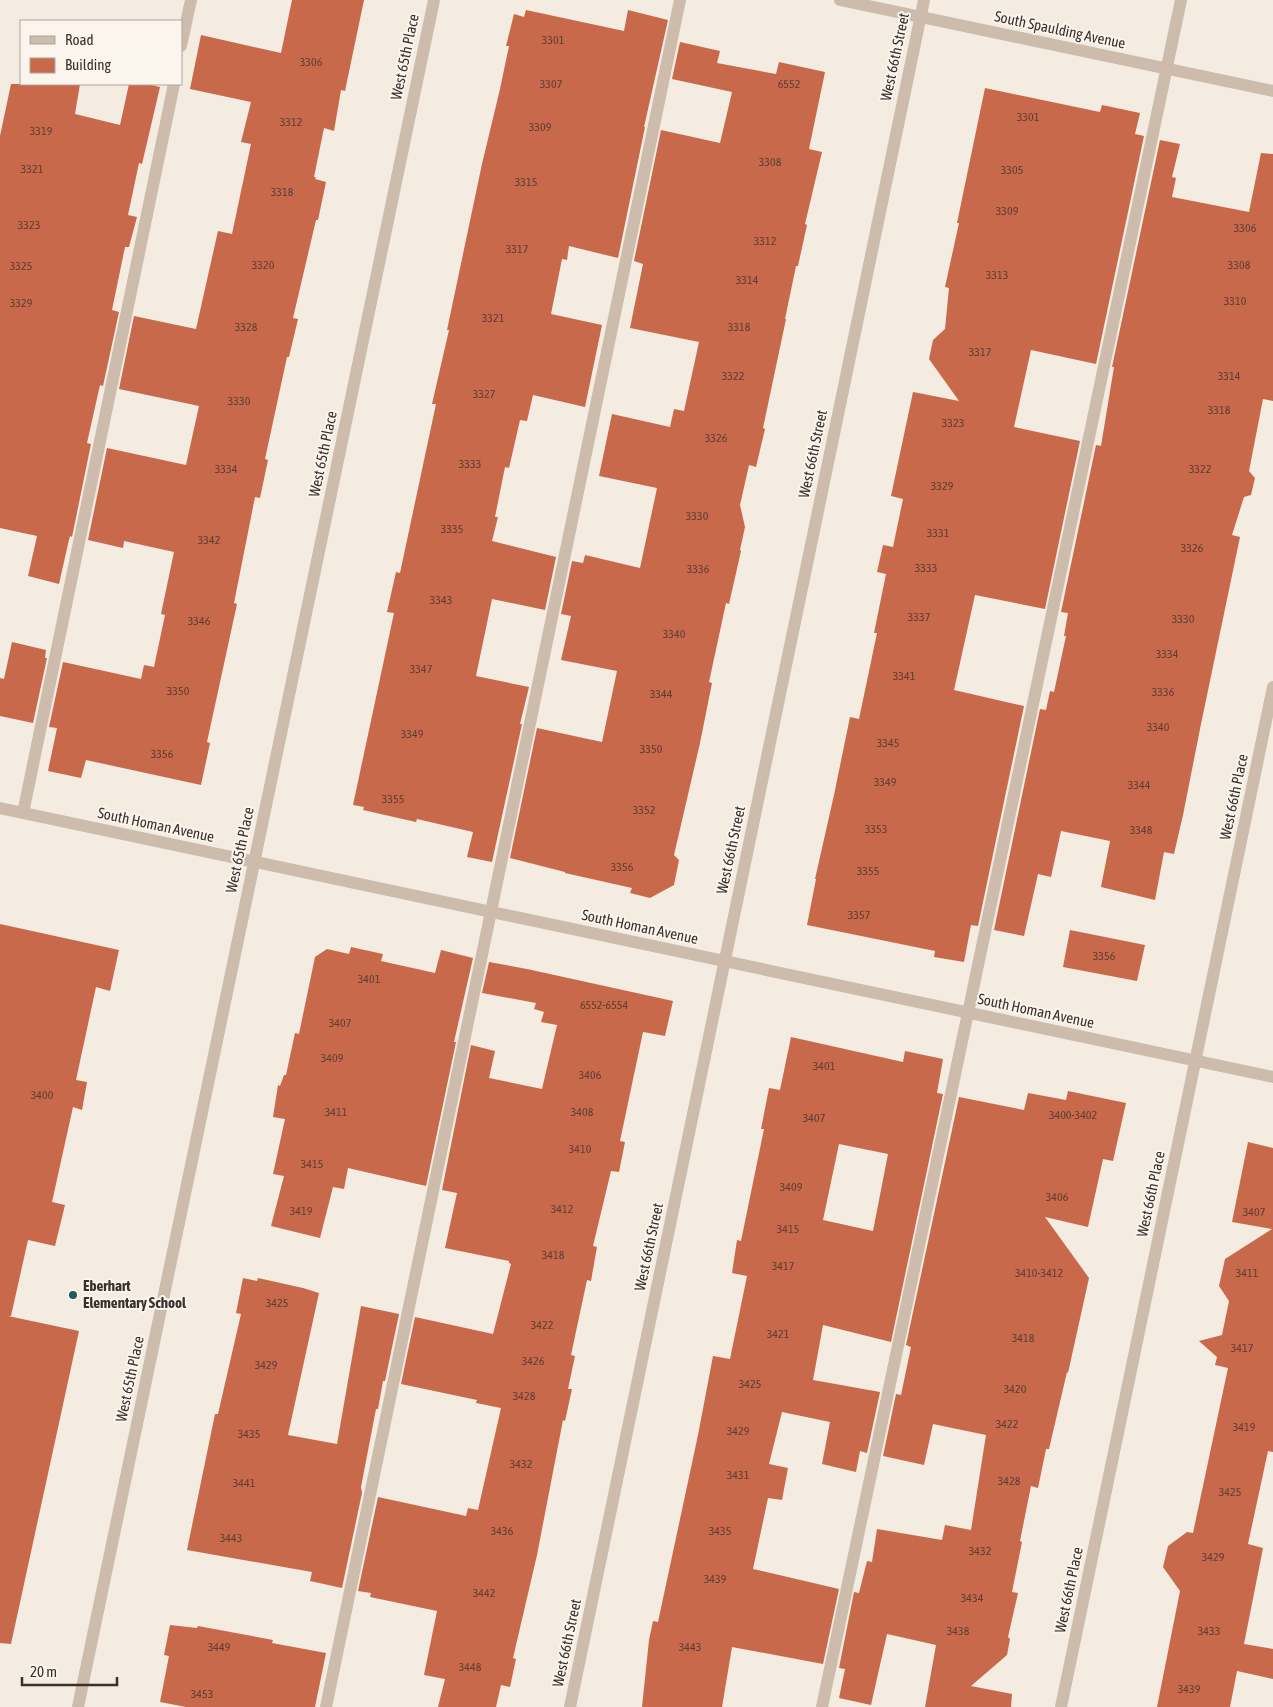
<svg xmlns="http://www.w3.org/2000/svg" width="1273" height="1707" font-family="'Asap Condensed',sans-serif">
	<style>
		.building { fill: #c8694b; fill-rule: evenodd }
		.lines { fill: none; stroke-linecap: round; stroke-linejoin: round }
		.minor { stroke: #cdbbac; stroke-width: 12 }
		.poi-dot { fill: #1f5a5e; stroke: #fbf5ee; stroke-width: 2 }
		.labels { text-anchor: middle; stroke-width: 4; stroke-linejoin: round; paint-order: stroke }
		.number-label { font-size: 12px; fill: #5e3e33 }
		.street-label { font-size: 15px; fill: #3b302b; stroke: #fbf5ee }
		.poi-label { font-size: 15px; font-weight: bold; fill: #3b302b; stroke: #fbf5ee; text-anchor: start }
	</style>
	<rect width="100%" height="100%" fill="#f4ebe1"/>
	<!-- building -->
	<g class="building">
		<polygon points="292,0 364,0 345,91 341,90 334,131 324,128 314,177 316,177 315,179 326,182 318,220 316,220 293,318 298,319 289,357 287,357 265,459 268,460 260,498 255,497 234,603 237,604 207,742 210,743 201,785 86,760 81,778 48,771 57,728 49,727 63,662 141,679 144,665 154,667 165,615 161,614 174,552 124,541 123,548 88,540 107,448 186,465 199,406 119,389 134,316 196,329 218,231 232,234 251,144 241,142 251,102 190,89 201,35 281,53"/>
		<polygon points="526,10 624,31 628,10 668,20 644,127 645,127 618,258 569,246 567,260 562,259 551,314 602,325 585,407 533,395 527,421 520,420 509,468 505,467 495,517 498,517 492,541 556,557 545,610 492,599 476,676 529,687 520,724 522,724 492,862 467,857 473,832 417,819 416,822 363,810 364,807 353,805 394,613 387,612 396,572 400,573 436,404 432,404 449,330 447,330 482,164 500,89 509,46 506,46 514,14 524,17"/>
		<polygon points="680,42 720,51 717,63 776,74 779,62 825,72 809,149 822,152 805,224 807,225 798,266 796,266 785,319 786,319 763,428 765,429 756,467 749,465 740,505 745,527 740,550 741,551 729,604 726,603 709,682 712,683 700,743 674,855 679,860 674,885 650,898 630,893 632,888 565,873 565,872 510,858 537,728 602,742 617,671 561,660 571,616 561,614 572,561 583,563 585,555 640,568 657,488 599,476 612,414 670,427 674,409 684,411 699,342 630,328 643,264 634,261 661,130 720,143 732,92 672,79"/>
		<polygon points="11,84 80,84 75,114 120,125 129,84 147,84 160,87 142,164 139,163 128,215 137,217 129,247 125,247 112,310 119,312 103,386 100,385 87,443 91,444 72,537 70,536 68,544 59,584 28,576 37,536 0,528 0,136"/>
		<polygon points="985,88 1100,112 1102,105 1140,113 1135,134 1144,136 1096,364 1031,350 1014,427 1080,441 1045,609 975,595 954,690 1024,706 978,926 971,925 964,962 934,957 935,951 807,925 816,879 815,879 834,795 850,717 859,719 877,633 874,633 886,574 877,572 883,545 893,547 903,499 891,496 913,392 959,401 929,359 933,340 945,329 949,288 945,287 959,223 957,223"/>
		<polygon points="1160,140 1180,144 1172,177 1176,178 1172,197 1249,212 1261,153 1273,154 1273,401 1263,399 1249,471 1255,478 1251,495 1244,497 1232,535 1240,537 1201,724 1183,815 1174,854 1164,852 1155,900 1101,887 1110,841 1061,831 1051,877 1038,874 1024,936 994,930 1040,709 1046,710 1050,691 1054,692 1066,636 1064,636 1068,613 1061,612 1096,445 1101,446 1114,367 1112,367"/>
		<polygon points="12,642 46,650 45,658 47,658 33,723 0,716 0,678 4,679"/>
		<polygon points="0,924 119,950 110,991 96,987 76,1080 87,1082 82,1110 73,1107 52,1202 65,1205 55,1246 28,1240 11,1316 8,1316 79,1331 11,1644 0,1643"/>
		<polygon points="1070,930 1145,945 1137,981 1063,967"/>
		<polygon points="351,947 383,954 381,961 435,973 441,950 473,958 454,1042 456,1042 426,1186 348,1168 344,1189 333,1187 320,1238 271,1226 284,1176 273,1174 285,1119 273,1117 278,1085 280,1086 284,1075 286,1075 295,1033 299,1034 315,957 327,949 349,954"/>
		<polygon points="489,962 527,969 673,1001 665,1036 643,1032 620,1141 625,1142 619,1172 611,1171 593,1246 597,1247 591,1281 587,1280 571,1355 575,1356 568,1389 572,1389 565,1421 563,1420 537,1555 513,1658 516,1659 510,1687 501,1685 496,1707 438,1707 445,1679 424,1675 437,1611 370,1597 371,1593 358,1591 378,1497 466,1516 468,1508 478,1510 501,1408 476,1403 477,1400 401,1384 415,1317 493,1334 511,1264 509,1263 509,1261 445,1248 457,1193 442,1190 471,1045 495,1051 489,1078 542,1089 557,1025 541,1022 544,1012 534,1009 536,1003 482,993"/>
		<path d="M791 1037 903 1062 905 1051 943 1059 937 1093 943 1094 891 1342 823 1325 813 1380 880 1392 867 1453 860 1451 856 1472 822 1464 830 1422 782 1412 769 1464 788 1468 782 1500 768 1498 753 1569 839 1589 823 1664 732 1647 722 1707H642L649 1640 653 1621 658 1622 698 1435 713 1356 730 1359 747 1276 732 1273 737 1240 741 1241 764 1129H761L769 1088 780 1090ZM839 1144 888 1154 873 1231 823 1220Z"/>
		<polygon points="1068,1091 1126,1103 1113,1161 1103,1159 1088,1227 1045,1217 1089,1278 1068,1373 1067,1372 1049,1449 1046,1449 1038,1488 1031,1486 1020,1541 1022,1542 1012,1592 1018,1593 1008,1637 1010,1639 1007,1655 971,1686 1012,1694 1011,1707 925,1707 936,1645 887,1634 871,1705 839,1698 845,1669 839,1668 854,1592 859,1593 867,1561 872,1562 877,1529 942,1540 945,1525 971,1530 986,1435 933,1424 924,1465 883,1456 896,1394 901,1395 911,1347 906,1345 959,1097 1024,1110 1028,1093 1066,1100"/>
		<polygon points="1248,1142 1273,1148 1273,1452 1268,1451 1248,1544 1263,1548 1244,1644 1273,1649 1273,1679 1237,1671 1230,1707 1157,1707 1180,1591 1163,1567 1168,1546 1187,1532 1193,1533 1228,1368 1215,1365 1217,1357 1199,1341 1222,1335 1229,1301 1219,1286 1225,1259 1272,1229 1232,1222"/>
		<polygon points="243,1278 257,1281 258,1278 303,1288 319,1293 288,1435 337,1444 361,1306 399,1314 385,1381 383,1381 378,1409 376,1409 361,1487 362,1493 342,1588 310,1581 312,1572 187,1550 215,1414 218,1414 241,1314 236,1313"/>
		<polygon points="170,1625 197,1628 198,1626 273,1640 272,1643 326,1653 315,1707 186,1707 160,1702 169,1656 164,1655"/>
	</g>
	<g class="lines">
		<!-- minor -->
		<g class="minor">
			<polyline points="840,0 1273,91"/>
			<polyline points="181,46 191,0"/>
			<polyline points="0,808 1273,1077"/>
			<polyline points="23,813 174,84"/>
			<polyline points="78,1707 434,0"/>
			<polyline points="326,1707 680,0"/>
			<polyline points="570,1707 924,0"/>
			<polyline points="822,1707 1181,0"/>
			<polyline points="1061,1707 1273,687"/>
		</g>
	</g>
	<!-- markers -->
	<circle class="poi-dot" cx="73" cy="1295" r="5"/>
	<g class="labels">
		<!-- number labels -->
		<g class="number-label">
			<text x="553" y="44">3301</text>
			<text x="311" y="66">3306</text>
			<text x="551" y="88">3307</text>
			<text x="789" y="88">6552</text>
			<text x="1028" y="121">3301</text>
			<text x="291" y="126">3312</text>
			<text x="540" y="131">3309</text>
			<text x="41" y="135">3319</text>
			<text x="770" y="166">3308</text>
			<text x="32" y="173">3321</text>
			<text x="1012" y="174">3305</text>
			<text x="526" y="186">3315</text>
			<text x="282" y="196">3318</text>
			<text x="1007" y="215">3309</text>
			<text x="29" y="229">3323</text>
			<text x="1245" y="232">3306</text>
			<text x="765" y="245">3312</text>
			<text x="517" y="253">3317</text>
			<text x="263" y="269">3320</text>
			<text x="1239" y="269">3308</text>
			<text x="21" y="270">3325</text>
			<text x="997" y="279">3313</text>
			<text x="747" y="284">3314</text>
			<text x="1235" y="305">3310</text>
			<text x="21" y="307">3329</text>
			<text x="493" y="322">3321</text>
			<text x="246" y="331">3328</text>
			<text x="739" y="331">3318</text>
			<text x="980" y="356">3317</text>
			<text x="733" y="380">3322</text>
			<text x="1229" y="380">3314</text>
			<text x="484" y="398">3327</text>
			<text x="239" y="405">3330</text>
			<text x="1219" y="414">3318</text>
			<text x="953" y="427">3323</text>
			<text x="716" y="442">3326</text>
			<text x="470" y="468">3333</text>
			<text x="226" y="473">3334</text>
			<text x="1200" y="473">3322</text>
			<text x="942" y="490">3329</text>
			<text x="697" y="520">3330</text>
			<text x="452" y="533">3335</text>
			<text x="938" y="537">3331</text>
			<text x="209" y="544">3342</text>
			<text x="1192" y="552">3326</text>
			<text x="926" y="572">3333</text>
			<text x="698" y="573">3336</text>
			<text x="441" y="604">3343</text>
			<text x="919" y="621">3337</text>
			<text x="1183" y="623">3330</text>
			<text x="199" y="625">3346</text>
			<text x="674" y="638">3340</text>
			<text x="1167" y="658">3334</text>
			<text x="421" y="673">3347</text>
			<text x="904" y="680">3341</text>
			<text x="178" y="695">3350</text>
			<text x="1163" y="696">3336</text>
			<text x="661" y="698">3344</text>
			<text x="1158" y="731">3340</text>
			<text x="412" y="738">3349</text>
			<text x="888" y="747">3345</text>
			<text x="651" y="753">3350</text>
			<text x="162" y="758">3356</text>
			<text x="885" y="786">3349</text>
			<text x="1139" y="789">3344</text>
			<text x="393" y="803">3355</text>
			<text x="644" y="814">3352</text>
			<text x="876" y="833">3353</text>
			<text x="1141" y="834">3348</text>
			<text x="622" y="871">3356</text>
			<text x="868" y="875">3355</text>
			<text x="859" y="919">3357</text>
			<text x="1104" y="960">3356</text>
			<text x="369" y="983">3401</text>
			<text x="604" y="1009">6552-6554</text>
			<text x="340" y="1027">3407</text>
			<text x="332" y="1062">3409</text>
			<text x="824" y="1070">3401</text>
			<text x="590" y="1079">3406</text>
			<text x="42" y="1099">3400</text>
			<text x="336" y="1116">3411</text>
			<text x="582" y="1116">3408</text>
			<text x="1073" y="1119">3400-3402</text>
			<text x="814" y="1122">3407</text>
			<text x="580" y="1153">3410</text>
			<text x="312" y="1168">3415</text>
			<text x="791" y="1191">3409</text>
			<text x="1057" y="1201">3406</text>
			<text x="562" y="1213">3412</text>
			<text x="301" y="1215">3419</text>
			<text x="1254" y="1216">3407</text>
			<text x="788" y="1233">3415</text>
			<text x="553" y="1259">3418</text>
			<text x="783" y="1270">3417</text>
			<text x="1039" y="1277">3410-3412</text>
			<text x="1247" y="1277">3411</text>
			<text x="277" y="1307">3425</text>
			<text x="542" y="1329">3422</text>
			<text x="778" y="1338">3421</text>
			<text x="1023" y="1342">3418</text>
			<text x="1242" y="1352">3417</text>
			<text x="533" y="1365">3426</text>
			<text x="266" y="1369">3429</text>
			<text x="750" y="1388">3425</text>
			<text x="1015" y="1393">3420</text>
			<text x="524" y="1400">3428</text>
			<text x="1007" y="1428">3422</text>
			<text x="1244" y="1431">3419</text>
			<text x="738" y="1435">3429</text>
			<text x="249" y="1438">3435</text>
			<text x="521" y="1468">3432</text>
			<text x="738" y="1479">3431</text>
			<text x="1009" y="1485">3428</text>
			<text x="244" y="1487">3441</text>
			<text x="1230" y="1496">3425</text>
			<text x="502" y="1535">3436</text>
			<text x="720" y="1535">3435</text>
			<text x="231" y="1542">3443</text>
			<text x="980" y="1555">3432</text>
			<text x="1213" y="1561">3429</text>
			<text x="715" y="1583">3439</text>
			<text x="484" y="1597">3442</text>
			<text x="972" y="1602">3434</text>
			<text x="958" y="1635">3438</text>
			<text x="1209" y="1635">3433</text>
			<text x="219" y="1651">3449</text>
			<text x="690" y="1651">3443</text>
			<text x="470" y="1671">3448</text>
			<text x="1189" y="1693">3439</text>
			<text x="202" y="1698">3453</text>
		</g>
		<!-- street labels -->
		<g class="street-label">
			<text transform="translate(1060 30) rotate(12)" y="5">South Spaulding Avenue</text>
			<text transform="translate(405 57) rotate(-78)" y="5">West 65th Place</text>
			<text transform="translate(895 57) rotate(-78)" y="5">West 66th Street</text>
			<text transform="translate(323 454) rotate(-78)" y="5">West 65th Place</text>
			<text transform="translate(813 454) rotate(-78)" y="5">West 66th Street</text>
			<text transform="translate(1234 797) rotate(-78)" y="5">West 66th Place</text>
			<text transform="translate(156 825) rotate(12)" y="5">South Homan Avenue</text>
			<text transform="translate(240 850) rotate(-78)" y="5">West 65th Place</text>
			<text transform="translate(731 850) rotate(-78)" y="5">West 66th Street</text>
			<text transform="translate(640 927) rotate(12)" y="5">South Homan Avenue</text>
			<text transform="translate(1036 1011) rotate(12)" y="5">South Homan Avenue</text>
			<text transform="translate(1151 1194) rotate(-78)" y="5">West 66th Place</text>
			<text transform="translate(649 1247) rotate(-78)" y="5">West 66th Street</text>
			<text transform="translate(130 1379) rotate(-78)" y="5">West 65th Place</text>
			<text transform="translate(1069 1590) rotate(-78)" y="5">West 66th Place</text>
			<text transform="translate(567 1643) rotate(-78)" y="5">West 66th Street</text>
		</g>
		<!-- poi labels -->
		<g class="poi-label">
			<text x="83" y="1291">Eberhart<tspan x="83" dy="17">Elementary School</tspan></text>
		</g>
	</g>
	<!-- legend -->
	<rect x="20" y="20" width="162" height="65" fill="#fbf5ee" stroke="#aea6a0"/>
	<rect x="30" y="36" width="25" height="8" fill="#cdbbac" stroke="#aea6a0"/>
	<text x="65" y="45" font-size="15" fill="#3b302b">Road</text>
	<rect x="30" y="58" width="25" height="15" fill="#c8694b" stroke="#aea6a0"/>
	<text x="65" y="70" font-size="15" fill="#3b302b">Building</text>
	<!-- scale -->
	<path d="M22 1677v8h95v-8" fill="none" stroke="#3b302b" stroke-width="2.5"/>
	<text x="30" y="1677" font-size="15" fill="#3b302b" stroke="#fbf5ee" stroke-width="4" paint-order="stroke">20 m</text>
</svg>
